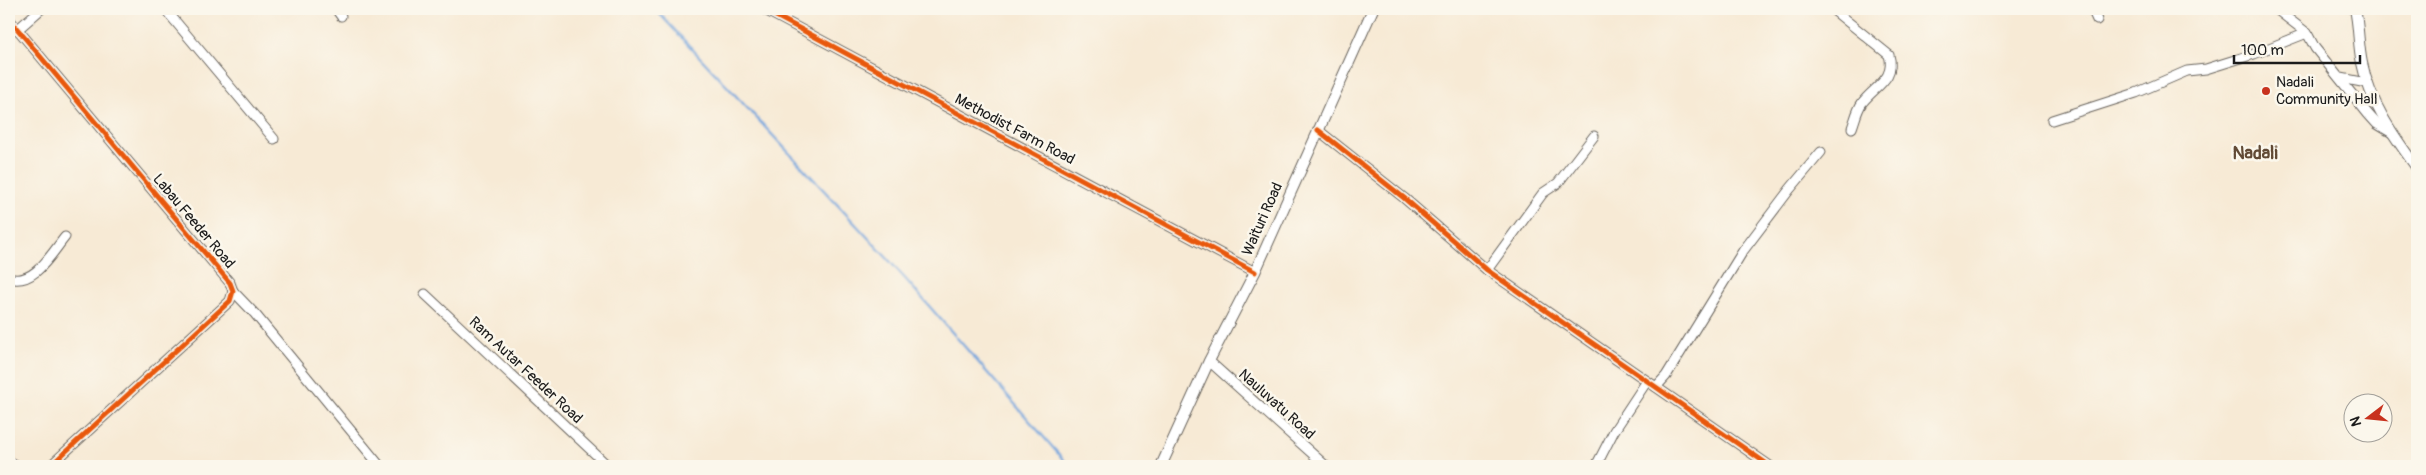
<svg xmlns="http://www.w3.org/2000/svg" width="2426" height="475" font-family="Pangolin,sans-serif">
	<style>
		.lines { fill: none; stroke-linecap: round; stroke-linejoin: round }
		.stream { stroke: #6fa2db; stroke-width: 2.5 }
		.minor-casing { stroke: #69645d; stroke-width: 11 }
		.major-casing { stroke: #69645d; stroke-width: 12 }
		.minor { stroke: #fff; stroke-width: 9 }
		.major { stroke: #fff; stroke-width: 10 }
		.cycleway-casing { stroke: #fbf7ec; stroke-width: 8 }
		.cycleway { stroke: #e8590c; stroke-width: 5 }
		.poi-dot { fill: #c8321e; stroke: #fbf7ec; stroke-width: 2 }
		.labels { text-anchor: middle; stroke-width: 5; stroke-linejoin: round; paint-order: stroke }
		.poi-label { font-size: 15px; fill: #1c1c1c; stroke: #fbf7ec; text-anchor: start }
		.street-label { font-size: 15px; fill: #1c1c1c; stroke: #fbf7ec }
		.quarter-label { font-size: 18px; font-weight: bold; fill: #614a35; stroke: #fbf7ec }
	</style>
	<rect width="100%" height="100%" fill="#fbf7ec"/>
	<filter id="ink" filterUnits="userSpaceOnUse"><feTurbulence type="fractalNoise" baseFrequency=".02" numOctaves="2"/><feDisplacementMap in="SourceGraphic" scale="10" xChannelSelector="R" yChannelSelector="G"/><feConvolveMatrix kernelMatrix="1 2 1 2 8 2 1 2 1" color-interpolation-filters="sRGB"/></filter>
	<filter id="wash" filterUnits="userSpaceOnUse"><feTurbulence type="fractalNoise" baseFrequency=".0096" numOctaves="4" result="noise"/><feDisplacementMap in="SourceGraphic" scale="20" xChannelSelector="R" yChannelSelector="G"/><feGaussianBlur stdDeviation="1.12" result="paint"/><feColorMatrix in="noise" values="0 0 0 0 0 0 0 0 0 0 0 0 0 0 0 0 0 1.4 0 .05"/><feComposite in="paint" operator="in"/></filter>
	<g filter="url(#wash)">
		<rect width="100%" height="100%" fill="#f7ead5"/>
		<g class="lines">
			<!-- stream -->
			<polyline class="stream" points="655,9 887,258 1069,466"/>
		</g>
	</g>
	<g filter="url(#ink)">
		<g class="lines">
			<defs>
				<g id="minor">
					<polyline points="165,9 274,139"/>
					<polyline points="336,9 341,16"/>
					<polyline points="763,9 1255,272"/>
					<path d="M1832 9 1889 55C1896 79 1875 86 1862 103 1857 110 1855 120 1852 128"/>
					<polyline points="2092,9 2097,20"/>
					<polyline points="2276,9 2307,33 2315,48 2368,114 2377,124 2392,133"/>
					<polyline points="9,19 230,283 233,291 230,301 50,466"/>
					<polyline points="17,30 41,9"/>
					<polyline points="2341,78 2367,83"/>
					<polyline points="2052,120 2136,93 2187,71 2206,69 2254,54 2307,33"/>
					<polyline points="1318,130 1404,198 1487,270 1770,466"/>
					<polyline points="1487,270 1543,193 1558,183 1594,136"/>
					<path d="M9 278C34 286 51 254 65 237"/>
					<polyline points="233,291 255,314 380,466"/>
					<polyline points="425,294 608,466"/>
					<polyline points="1209,361 1326,466"/>
					<polyline points="1656,387 1666,376 1743,251 1790,189 1821,152"/>
					<polyline points="1596,466 1614,431 1647,381"/>
				</g>
				<g id="major">
					<path d="M2355 9C2359 27 2358 45 2362 63 2370 103 2393 135 2417 168"/>
					<polyline points="9,461 15,466"/>
					<polyline points="1161,466 1209,361 1255,272 1373,9"/>
				</g>
			</defs>
			<!-- minor casing -->
			<use href="#minor" class="minor-casing"/>
			<!-- major casing -->
			<use href="#major" class="major-casing"/>
			<!-- minor -->
			<use href="#minor" class="minor"/>
			<!-- major -->
			<use href="#major" class="major"/>
			<defs>
				<g id="cycleway">
					<polyline points="763,9 1255,272"/>
					<polyline points="9,19 230,283 233,291 230,301 50,466"/>
					<polyline points="1318,130 1404,198 1487,270 1770,466"/>
				</g>
			</defs>
			<!-- cycleway casing -->
			<use href="#cycleway" class="cycleway-casing"/>
			<!-- cycleway -->
			<use href="#cycleway" class="cycleway"/>
		</g>
	</g>
	<!-- markers -->
	<circle class="poi-dot" cx="2266" cy="91" r="5"/>
	<g class="labels">
		<!-- poi labels -->
		<g class="poi-label">
			<text x="2276" y="87">Nadali<tspan x="2276" dy="17">Community Hall</tspan></text>
		</g>
		<!-- street labels -->
		<g class="street-label">
			<text transform="translate(1015 129) rotate(28)" y="5">Methodist Farm Road</text>
			<text transform="translate(1262 219) rotate(-66)" y="5">Waituri Road</text>
			<text transform="translate(194 221) rotate(50)" y="5">Labau Feeder Road</text>
			<text transform="translate(526 370) rotate(43)" y="5">Ram Autar Feeder Road</text>
			<text transform="translate(1277 404) rotate(42)" y="5">Nauluvatu Road</text>
		</g>
		<!-- quarter labels -->
		<g class="quarter-label">
			<text x="2255" y="159">Nadali</text>
		</g>
	</g>
	<!-- margin -->
	<rect width="2426" height="475" fill="none" stroke="#fbf7ec" stroke-width="30"/>
	<!-- north arrow -->
	<g transform="translate(2368 418) rotate(254)"><circle r="24" fill="#fbf7ec" stroke="#a29f99"/>
	<path d="M0-4L9 19L0 12L-9 19Z" fill="#c8321e"/>
	<text y="-8" font-size="14" font-weight="bold" text-anchor="middle" fill="#1c1c1c">N</text>
	</g>
	<!-- scale -->
	<path d="M2234 55v8h126v-8" fill="none" stroke="#1c1c1c" stroke-width="2.5"/>
	<text x="2241" y="55" font-size="15" fill="#1c1c1c" stroke="#fbf7ec" stroke-width="4" paint-order="stroke">100 m</text>
</svg>
